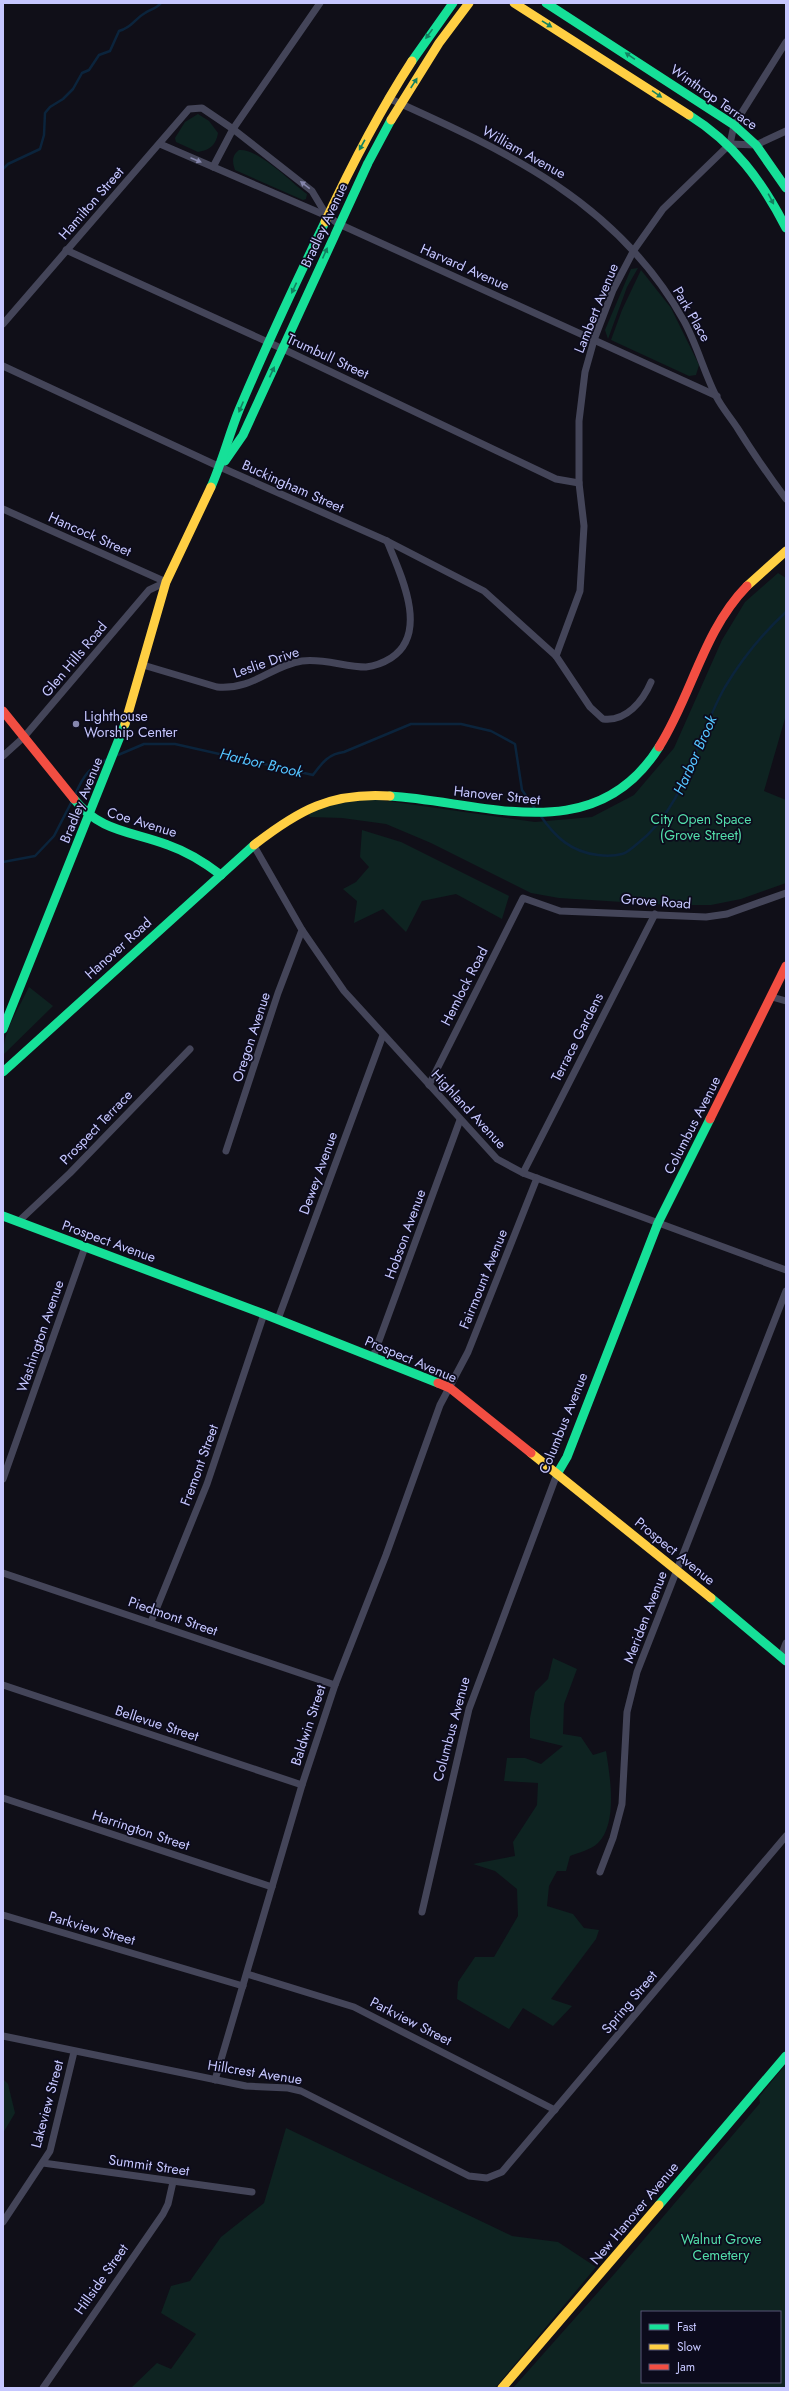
<svg xmlns="http://www.w3.org/2000/svg" width="789" height="2391" font-family="Jost,sans-serif">
	<style>
		.green { fill: #0e2321; fill-rule: evenodd }
		.lines { fill: none; stroke-linecap: round; stroke-linejoin: round }
		.stream { stroke: #0b243c; stroke-width: 2.5 }
		.street { stroke: #444559; stroke-width: 7 }
		.fast { stroke: #16e098; stroke-width: 9 }
		.slow { stroke: #ffcf43; stroke-width: 9 }
		.jam { stroke: #f24e42; stroke-width: 9 }
		.oneway { fill: #128060 }
		.oneway2 { fill: #8586ac }
		.poi-dot { fill: #8687ae; stroke: #0c0b1c; stroke-width: 1.5 }
		.labels { text-anchor: middle; stroke-width: 3.5; stroke-linejoin: round; paint-order: stroke }
		.street-label { font-size: 14px; fill: #c6c7ff; stroke: #0c0b1c }
		.poi-label { font-size: 14px; fill: #c6c7ff; stroke: #0c0b1c; text-anchor: start }
		.park-label { font-size: 14px; fill: #53dfab; stroke: #0c0b1c }
		.water-label { font-size: 15px; font-style: italic; fill: #54c5ff; stroke: #0c0b1c }
	</style>
	<rect width="100%" height="100%" fill="#100f18"/>
	<!-- green -->
	<g class="green">
		<path d="M198 114 209 121 218 133C216 145 210 150 198 152L176 142 175 138 185 122Z"/>
		<path d="M239 150C258 148 291 182 307 194L306 199 303 200 235 170C232 162 232 155 239 150Z"/>
		<polygon points="638,268 627,287 608,339 605,330 631,269"/>
		<polygon points="641,270 671,308 699,365 696,375 689,376 611,340 622,310"/>
		<polygon points="778,573 786,578 786,715 764,791 786,800 786,883 741,899 711,905 670,905 559,898 531,893 431,843 386,824 342,818 310,817 307,811 338,802 373,799 535,822 592,817 634,795 674,748 722,640 745,602"/>
		<polygon points="362,830 401,842 509,896 502,919 456,894 422,901 406,932 383,909 354,923 357,901 343,889 356,882 369,867 360,857"/>
		<path d="M29 987 53 1006 3 1055C3 1031 19 1008 29 987Z"/>
		<path d="M553 1658 577 1669 564 1704 563 1734 581 1737 593 1755 606 1751C610 1776 618 1823 598 1843 592 1849 578 1853 570 1856L566 1871H557L549 1886 547 1906 573 1914 584 1928 599 1930 596 1939 551 1999 572 2006 553 2026 523 2008 509 2029 457 1999 458 1982 475 1957H494L518 1916 517 1889 495 1871 473 1864 515 1856 513 1842 537 1805 538 1783 504 1781 507 1758H525L541 1764 563 1746 530 1738V1718L535 1692 548 1679Z"/>
		<path d="M786 2064V2388H513L616 2272 760 2103 759 2097ZM642 2312H780V2382H642Z"/>
		<polygon points="3,2079 8,2084 15,2113 3,2133"/>
		<polygon points="286,2128 512,2236 558,2242 596,2267 495,2388 131,2388 157,2363 171,2369 196,2334 161,2313 171,2286 190,2281 221,2237 264,2203"/>
	</g>
	<g class="lines">
		<!-- stream -->
		<g class="stream">
			<path d="M3 169 8 164 40 149 44 135 45 113 50 107 63 99 73 89 82 73 89 70 99 55 110 51 119 31C133 27 134 19 145 13 151 9 156 9 161 3"/>
			<path d="M118 755 144 744H175L313 775C322 763 328 754 344 752L411 724H461L491 731 515 744 522 790 536 810"/>
			<path d="M75 795C84 774 89 768 110 758"/>
			<path d="M540 815C555 837 571 852 598 855 606 856 614 856 622 854 627 853 632 848 637 844 687 806 695 739 725 687 742 659 762 634 786 612"/>
			<polyline points="3,862 35,856 54,836 72,801"/>
		</g>
		<!-- street -->
		<g class="street">
			<path d="M388 98C506 151 618 202 684 321 697 345 704 372 716 396 722 408 731 418 738 429 753 453 769 476 786 499"/>
			<polyline points="160,144 327,216 339,224 717,396"/>
			<polyline points="730,144 756,145 786,131"/>
			<polyline points="213,167 233,129 320,3"/>
			<polyline points="66,250 283,349 556,479 579,483"/>
			<polyline points="3,324 189,109 202,108 233,129 312,191 327,216"/>
			<path d="M3 366 220 467 387 541 484 591 556 656 590 707 603 719C626 722 643 701 651 682"/>
			<polyline points="3,509 166,582"/>
			<polyline points="556,656 580,591 584,526 579,483 579,421 585,372 594,340 613,290 634,250 663,209 730,144 734,125 786,42"/>
			<path d="M143 665 217 687C254 690 270 666 302 661 323 658 345 667 366 667 375 666 383 663 391 658 430 633 400 573 387 541"/>
			<polyline points="3,756 24,737 149,590 166,582"/>
			<polyline points="254,846 302,930 344,991 497,1159 523,1173 786,1270"/>
			<polyline points="772,997 786,1001"/>
			<polyline points="429,1085 523,898 560,911 706,917 727,914 786,893"/>
			<polyline points="226,1151 278,993 302,930"/>
			<polyline points="523,1173 655,914"/>
			<polyline points="18,1222 70,1173 190,1049"/>
			<polyline points="278,1319 383,1035"/>
			<polyline points="373,1357 460,1120"/>
			<polyline points="3,1479 85,1247"/>
			<polyline points="3,1573 335,1685"/>
			<polyline points="151,1622 207,1484 264,1314"/>
			<polyline points="781,1656 786,1643"/>
			<polyline points="3,1685 302,1785"/>
			<polyline points="3,1798 272,1887"/>
			<polyline points="600,1872 613,1838 622,1804 627,1712 637,1672 786,1291"/>
			<polyline points="422,1912 469,1709 557,1474"/>
			<polyline points="3,1915 243,1986"/>
			<polyline points="247,1974 354,2007 555,2110"/>
			<polyline points="3,2036 246,2086 288,2088 301,2091 469,2176 487,2178 502,2172 786,1836"/>
			<polyline points="215,2080 302,1785 335,1685 386,1555 440,1405 468,1352 537,1178"/>
			<polyline points="43,2163 252,2192"/>
			<polyline points="3,2222 50,2151 74,2052"/>
			<polyline points="43,2388 163,2214 168,2204 173,2182"/>
		</g>
		<!-- fast -->
		<g class="fast">
			<polyline points="546,3 734,125 756,145 786,188"/>
			<polyline points="412,61 453,3"/>
			<path d="M689 115C734 143 762 181 786 228"/>
			<polyline points="225,461 243,435 368,163 391,120"/>
			<path d="M211 487C222 462 229 435 239 410 266 346 295 284 325 222"/>
			<path d="M390 796C485 802 595 850 659 747"/>
			<path d="M74 799C100 832 131 831 168 845 188 852 204 862 221 875"/>
			<polyline points="3,1029 125,724"/>
			<polyline points="3,1072 254,845"/>
			<polyline points="3,1216 264,1314 438,1383"/>
			<polyline points="557,1474 567,1457 658,1223 710,1119"/>
			<polyline points="711,1598 786,1661"/>
			<polyline points="659,2205 786,2056"/>
		</g>
		<!-- slow -->
		<g class="slow">
			<polyline points="514,3 689,115"/>
			<polyline points="391,120 439,43 469,3"/>
			<path d="M325 222C351 166 379 112 412 61"/>
			<polyline points="747,586 786,551"/>
			<polyline points="125,724 166,582 211,487"/>
			<path d="M254 845C299 810 331 792 390 796"/>
			<polyline points="531,1453 711,1598"/>
			<polyline points="502,2388 659,2205"/>
		</g>
		<!-- jam -->
		<g class="jam">
			<polyline points="3,711 74,799"/>
			<path d="M659 747C692 695 703 631 747 586"/>
			<polyline points="710,1119 786,966"/>
			<polyline points="438,1383 450,1388 531,1453"/>
		</g>
	</g>
	<!-- one-way arrows -->
	<defs><path id="oneway-solid" d="M-6-.8H1V-3.2L6.5 0L1 3.2V.8H-6Z"/></defs>
	<g class="oneway">
		<use href="#oneway-solid" transform="translate(547 24) rotate(32)"/>
		<use href="#oneway-solid" transform="translate(429 34) rotate(126)"/>
		<use href="#oneway-solid" transform="translate(630 56) rotate(-146)"/>
		<use href="#oneway-solid" transform="translate(414 83) rotate(-57)"/>
		<use href="#oneway-solid" transform="translate(657 94) rotate(34)"/>
		<use href="#oneway-solid" transform="translate(362 145) rotate(119)"/>
		<use href="#oneway-solid" transform="translate(771 199) rotate(62)"/>
		<use href="#oneway-solid" transform="translate(325 253) rotate(-66)"/>
		<use href="#oneway-solid" transform="translate(294 288) rotate(115)"/>
		<use href="#oneway-solid" transform="translate(272 372) rotate(-65)"/>
		<use href="#oneway-solid" transform="translate(241 407) rotate(113)"/>
	</g>
	<g class="oneway2">
		<use href="#oneway-solid" transform="translate(196 160) rotate(23)"/>
		<use href="#oneway-solid" transform="translate(305 185) rotate(-142)"/>
	</g>
	<!-- markers -->
	<circle class="poi-dot" cx="76" cy="724" r="4"/>
	<g class="labels">
		<!-- street labels -->
		<g class="street-label">
			<text transform="translate(714 97) rotate(35)" y="5">Winthrop Terrace</text>
			<text transform="translate(524 152) rotate(29)" y="5">William Avenue</text>
			<text transform="translate(91 203) rotate(-49)" y="5">Hamilton Street</text>
			<text transform="translate(324 225) rotate(-65)" y="5">Bradley Avenue</text>
			<text transform="translate(465 267) rotate(24)" y="5">Harvard Avenue</text>
			<text transform="translate(596 308) rotate(-68)" y="5">Lambert Avenue</text>
			<text transform="translate(692 314) rotate(60)" y="5">Park Place</text>
			<text transform="translate(328 356) rotate(25)" y="5">Trumbull Street</text>
			<text transform="translate(293 486) rotate(24)" y="5">Buckingham Street</text>
			<text transform="translate(90 534) rotate(24)" y="5">Hancock Street</text>
			<text transform="translate(74 659) rotate(-50)" y="5">Glen Hills Road</text>
			<text transform="translate(266 662) rotate(-19)" y="5">Leslie Drive</text>
			<text transform="translate(497 795) rotate(6)" y="5">Hanover Street</text>
			<text transform="translate(81 800) rotate(-68)" y="5">Bradley Avenue</text>
			<text transform="translate(142 822) rotate(17)" y="5">Coe Avenue</text>
			<text transform="translate(656 901) rotate(4)" y="5">Grove Road</text>
			<text transform="translate(118 948) rotate(-42)" y="5">Hanover Road</text>
			<text transform="translate(464 986) rotate(-63)" y="5">Hemlock Road</text>
			<text transform="translate(251 1037) rotate(-72)" y="5">Oregon Avenue</text>
			<text transform="translate(577 1037) rotate(-63)" y="5">Terrace Gardens</text>
			<text transform="translate(469 1109) rotate(47)" y="5">Highland Avenue</text>
			<text transform="translate(692 1125) rotate(-63)" y="5">Columbus Avenue</text>
			<text transform="translate(96 1127) rotate(-46)" y="5">Prospect Terrace</text>
			<text transform="translate(318 1173) rotate(-70)" y="5">Dewey Avenue</text>
			<text transform="translate(405 1234) rotate(-70)" y="5">Hobson Avenue</text>
			<text transform="translate(109 1241) rotate(20)" y="5">Prospect Avenue</text>
			<text transform="translate(483 1279) rotate(-68)" y="5">Fairmount Avenue</text>
			<text transform="translate(40 1336) rotate(-71)" y="5">Washington Avenue</text>
			<text transform="translate(411 1359) rotate(23)" y="5">Prospect Avenue</text>
			<text transform="translate(563 1423) rotate(-68)" y="5">Columbus Avenue</text>
			<text transform="translate(199 1465) rotate(-70)" y="5">Fremont Street</text>
			<text transform="translate(675 1551) rotate(39)" y="5">Prospect Avenue</text>
			<text transform="translate(173 1616) rotate(19)" y="5">Piedmont Street</text>
			<text transform="translate(645 1617) rotate(-69)" y="5">Meriden Avenue</text>
			<text transform="translate(157 1723) rotate(18)" y="5">Bellevue Street</text>
			<text transform="translate(308 1725) rotate(-72)" y="5">Baldwin Street</text>
			<text transform="translate(451 1729) rotate(-75)" y="5">Columbus Avenue</text>
			<text transform="translate(141 1830) rotate(18)" y="5">Harrington Street</text>
			<text transform="translate(92 1928) rotate(16)" y="5">Parkview Street</text>
			<text transform="translate(629 2002) rotate(-50)" y="5">Spring Street</text>
			<text transform="translate(411 2021) rotate(27)" y="5">Parkview Street</text>
			<text transform="translate(255 2072) rotate(9)" y="5">Hillcrest Avenue</text>
			<text transform="translate(47 2104) rotate(-75)" y="5">Lakeview Street</text>
			<text transform="translate(149 2165) rotate(8)" y="5">Summit Street</text>
			<text transform="translate(634 2213) rotate(-50)" y="5">New Hanover Avenue</text>
			<text transform="translate(101 2279) rotate(-55)" y="5">Hillside Street</text>
		</g>
		<!-- poi labels -->
		<g class="poi-label">
			<text x="84" y="721">Lighthouse<tspan x="84" dy="16">Worship Center</tspan></text>
		</g>
		<!-- park labels -->
		<g class="park-label">
			<text x="701" y="824">City Open Space<tspan x="701" dy="16">(Grove Street)</tspan></text>
			<text x="721" y="2244">Walnut Grove<tspan x="721" dy="16">Cemetery</tspan></text>
		</g>
		<!-- water labels -->
		<g class="water-label">
			<text transform="translate(695 755) rotate(-66)" y="5">Harbor Brook</text>
			<text transform="translate(261 763) rotate(13)" y="5">Harbor Brook</text>
		</g>
	</g>
	<!-- border -->
	<rect width="789" height="2391" fill="none" stroke="#c6c7ff" stroke-width="8"/>
	<!-- legend -->
	<rect x="641" y="2311" width="140" height="72" fill="#0c0b1c" stroke="#565677"/>
	<rect x="649" y="2324" width="20" height="6" fill="#16e098" stroke="#565677"/>
	<text x="677" y="2331" font-size="12" fill="#c6c7ff">Fast</text>
	<rect x="649" y="2344" width="20" height="6" fill="#ffcf43" stroke="#565677"/>
	<text x="677" y="2351" font-size="12" fill="#c6c7ff">Slow</text>
	<rect x="649" y="2364" width="20" height="6" fill="#f24e42" stroke="#565677"/>
	<text x="677" y="2371" font-size="12" fill="#c6c7ff">Jam</text>
</svg>
